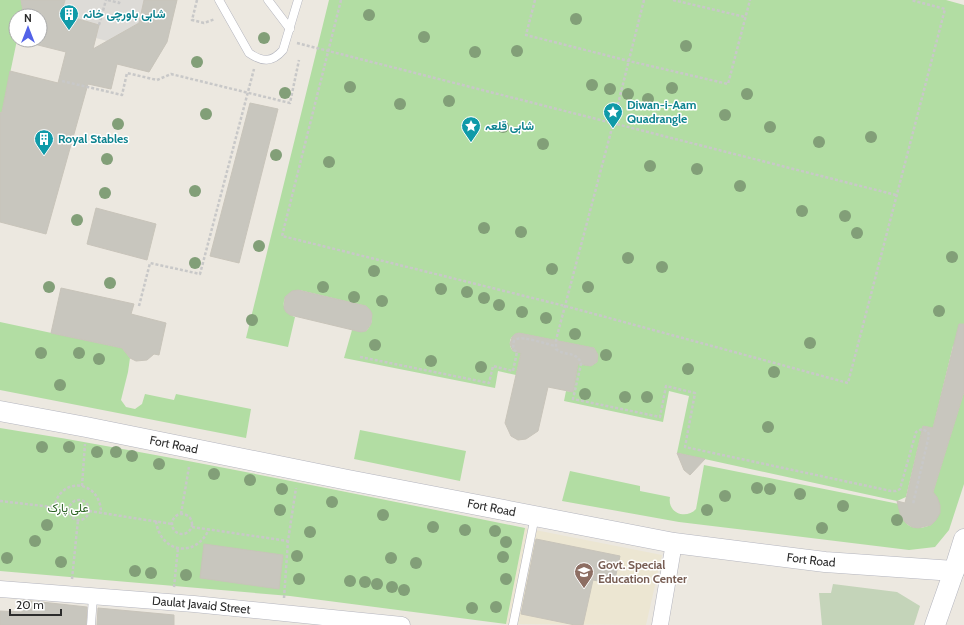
<svg xmlns="http://www.w3.org/2000/svg" width="964" height="625" font-family="Cabin,Vazirmatn,sans-serif">
	<style>
		.education { fill: #ece6d2 }
		.green { fill: #b2dda3 }
		.cemetery { fill: #c4d4b9 }
		.plaza { fill: #dddbd7 }
		.building { fill: #c8c6be; stroke: #c8c4ba }
		.lines { fill: none; stroke-linecap: round; stroke-linejoin: round }
		.service-casing { stroke: #b4b5be; stroke-width: 9 }
		.minor-casing { stroke: #b4b5be; stroke-width: 17 }
		.tertiary-casing { stroke: #b4b5be; stroke-width: 21 }
		.path { stroke: #c8c8c8; stroke-width: 2.5; stroke-dasharray: 3 2; stroke-linecap: butt }
		.service { stroke: #fff; stroke-width: 8 }
		.minor { stroke: #fff; stroke-width: 16 }
		.tertiary { stroke: #fff; stroke-width: 20 }
		.tree { fill: #829f78 }
		.labels { text-anchor: middle; stroke-width: 3; stroke-linejoin: round; paint-order: stroke }
		.culture-label { font-size: 12px; font-weight: bold; fill: #0d838f; stroke: #fff; text-anchor: start }
		.street-label { font-size: 12px; fill: #2c2c2c; stroke: #fff }
		.park-label { font-size: 12px; fill: #2b6323; stroke: #fff }
		.education-label { font-size: 12px; font-weight: bold; fill: #785e54; stroke: #fff; text-anchor: start }
	</style>
	<rect width="100%" height="100%" fill="#ece8e0"/>
	<!-- education -->
	<polygon class="education" points="525,528 662,555 646,625 506,624"/>
	<!-- green -->
	<g class="green">
		<polygon points="0,0 21,0 23,11 22,16 16,16 17,40 2,112 0,113"/>
		<path d="M329 0H946L964 5V340L953 346 933 428 923 426 906 497 897 501 677 453 689 396 669 391 663 422 564 401 566 391 573 392 578 364 591 366 597 362 598 355 594 348 519 333C510 334 507 344 513 351L521 353 516 375 498 371 495 388 344 358 352 330 361 331H366C374 323 374 313 366 306L299 290C281 292 278 311 295 317L288 347 246 338Z"/>
		<polygon points="0,322 122,348 130,358 128,372 121,400 126,407 135,409 142,404 145,394 174,400 176,394 251,409 246,438 0,390"/>
		<path d="M964 392V484L949 530 935 547 909 550 679 522 562 501 570 471 640 486V491L670 497C667 513 686 520 696 509L704 465 899 504C902 524 910 533 931 525L933 492Z"/>
		<path d="M0 428C176 456 350 493 525 528L506 624 290 596 0 571Z"/>
		<polygon points="360,430 466,451 460,481 354,459"/>
	</g>
	<!-- cemetery -->
	<polygon class="cemetery" points="833,584 897,592 920,606 914,625 822,625 819,593 831,593"/>
	<!-- plaza -->
	<polygon class="plaza" points="65,0 144,0 139,23 107,41 96,38 99,25 61,14"/>
	<!-- building -->
	<g class="building">
		<polygon points="21,0 65,0 61,14 99,25 93,49 139,23 144,0 177,0 167,42 149,72 117,64 111,89 88,84 46,234 0,222 0,113 2,112 10,71 58,83 66,52 18,40 40,40 40,16 22,16 23,11"/>
		<polygon points="250,103 278,109 239,263 210,256"/>
		<polygon points="96,208 156,224 147,260 87,244"/>
		<polygon points="61,288 134,304 131,314 166,323 159,355 154,354 147,360 136,361 130,358 122,348 51,333"/>
		<polygon points="298,290 366,306 370,310 372,314 371,324 366,331 361,332 290,315 286,312 284,308 285,297 292,291"/>
		<polygon points="959,324 964,324 964,392 933,492 937,497 940,505 940,513 936,520 931,525 918,528 912,527 906,523 901,517 897,501 905,503 923,426 933,428"/>
		<polygon points="519,333 594,348 598,355 597,362 591,366 578,364 573,392 548,387 538,431 526,439 518,440 511,436 505,423 521,353 513,351 510,344 512,337 515,334"/>
		<polygon points="677,453 705,459 690,475 684,470"/>
		<polygon points="536,539 620,556 614,584 593,580 583,625 575,625 521,614"/>
		<polygon points="204,544 283,555 279,589 200,578"/>
		<polygon points="23,600 87,607 86,625 0,625 0,611 22,612"/>
		<polygon points="98,608 174,615 174,625 97,625"/>
	</g>
	<g class="lines">
		<defs>
			<g id="service">
				<path d="M219 0 249 53C262 62 272 63 283 50L298 0"/>
				<polyline points="268,0 290,29"/>
				<polyline points="91,625 93,597"/>
				<polyline points="513,625 535,516"/>
			</g>
			<g id="minor">
				<path id="s1" d="M0 589 194 604 402 625"/>
				<polyline points="660,625 674,543"/>
			</g>
			<g id="tertiary">
				<path id="s2" d="M0 411 86 427 348 480 674 543 825 562 954 571 964 539"/>
				<polyline points="935,625 954,571"/>
			</g>
		</defs>
		<!-- service casing -->
		<use href="#service" class="service-casing"/>
		<!-- minor casing -->
		<use href="#minor" class="minor-casing"/>
		<!-- tertiary casing -->
		<use href="#tertiary" class="tertiary-casing"/>
		<!-- path -->
		<g class="path">
			<polyline points="108,0 119,3 120,0"/>
			<polyline points="197,0 192,20 204,23 215,19"/>
			<polyline points="341,0 282,236 565,306 848,383 945,9 911,0"/>
			<polyline points="535,0 526,35 629,61 728,84 750,0"/>
			<path d="M644 0 613 124 556 340V349C565 357 577 350 581 364L573 399 660 417 666 386 695 393 685 447 891 491H896L900 489 916 432 922 429 928 432 929 435 913 504"/>
			<polyline points="673,0 745,17"/>
			<polyline points="99,25 106,0"/>
			<polyline points="297,43 896,195"/>
			<polyline points="62,81 122,95 127,73 157,80 171,74 290,103 299,60"/>
			<polyline points="139,306 150,263 200,274 254,69"/>
			<path d="M360 357 489 383 493 366 513 371 517 352 514 350C513 346 512 340 517 339 523 336 547 344 555 346"/>
			<polyline points="82,486 85,444"/>
			<circle cx="79" cy="510" r="10"/>
			<polyline points="0,501 69,509"/>
			<path d="M54 508C60 475 101 480 101 513"/>
			<polyline points="89,511 172,524"/>
			<circle cx="182" cy="524" r="10"/>
			<polyline points="181,514 189,467"/>
			<path d="M156 521C160 553 196 559 209 529"/>
			<polyline points="192,527 288,541"/>
			<polyline points="72,579 78,520"/>
			<polyline points="174,587 178,548"/>
			<polyline points="284,598 288,541 296,488"/>
		</g>
		<!-- service -->
		<use href="#service" class="service"/>
		<!-- minor -->
		<use href="#minor" class="minor"/>
		<!-- tertiary -->
		<use href="#tertiary" class="tertiary"/>
	</g>
	<!-- trees -->
	<g class="tree">
		<circle cx="369" cy="15" r="6"/>
		<circle cx="576" cy="19" r="6"/>
		<circle cx="424" cy="37" r="6"/>
		<circle cx="264" cy="38" r="6"/>
		<circle cx="686" cy="46" r="6"/>
		<circle cx="517" cy="51" r="6"/>
		<circle cx="475" cy="52" r="6"/>
		<circle cx="197" cy="62" r="6"/>
		<circle cx="592" cy="85" r="6"/>
		<circle cx="350" cy="87" r="6"/>
		<circle cx="672" cy="88" r="6"/>
		<circle cx="610" cy="89" r="6"/>
		<circle cx="285" cy="93" r="6"/>
		<circle cx="628" cy="94" r="6"/>
		<circle cx="747" cy="94" r="6"/>
		<circle cx="648" cy="99" r="6"/>
		<circle cx="449" cy="101" r="6"/>
		<circle cx="400" cy="104" r="6"/>
		<circle cx="206" cy="114" r="6"/>
		<circle cx="725" cy="115" r="6"/>
		<circle cx="118" cy="124" r="6"/>
		<circle cx="503" cy="127" r="6"/>
		<circle cx="770" cy="127" r="6"/>
		<circle cx="871" cy="137" r="6"/>
		<circle cx="819" cy="142" r="6"/>
		<circle cx="543" cy="144" r="6"/>
		<circle cx="276" cy="155" r="6"/>
		<circle cx="107" cy="159" r="6"/>
		<circle cx="329" cy="162" r="6"/>
		<circle cx="650" cy="166" r="6"/>
		<circle cx="697" cy="169" r="6"/>
		<circle cx="740" cy="186" r="6"/>
		<circle cx="195" cy="191" r="6"/>
		<circle cx="105" cy="193" r="6"/>
		<circle cx="802" cy="211" r="6"/>
		<circle cx="845" cy="216" r="6"/>
		<circle cx="77" cy="220" r="6"/>
		<circle cx="484" cy="228" r="6"/>
		<circle cx="521" cy="232" r="6"/>
		<circle cx="857" cy="233" r="6"/>
		<circle cx="259" cy="246" r="6"/>
		<circle cx="952" cy="257" r="6"/>
		<circle cx="628" cy="258" r="6"/>
		<circle cx="195" cy="263" r="6"/>
		<circle cx="662" cy="267" r="6"/>
		<circle cx="552" cy="269" r="6"/>
		<circle cx="374" cy="271" r="6"/>
		<circle cx="110" cy="283" r="6"/>
		<circle cx="49" cy="287" r="6"/>
		<circle cx="323" cy="287" r="6"/>
		<circle cx="588" cy="287" r="6"/>
		<circle cx="441" cy="289" r="6"/>
		<circle cx="467" cy="292" r="6"/>
		<circle cx="354" cy="297" r="6"/>
		<circle cx="484" cy="298" r="6"/>
		<circle cx="382" cy="301" r="6"/>
		<circle cx="499" cy="305" r="6"/>
		<circle cx="939" cy="311" r="6"/>
		<circle cx="522" cy="312" r="6"/>
		<circle cx="546" cy="318" r="6"/>
		<circle cx="252" cy="320" r="6"/>
		<circle cx="575" cy="334" r="6"/>
		<circle cx="810" cy="343" r="6"/>
		<circle cx="375" cy="345" r="6"/>
		<circle cx="41" cy="353" r="6"/>
		<circle cx="79" cy="353" r="6"/>
		<circle cx="606" cy="355" r="6"/>
		<circle cx="99" cy="359" r="6"/>
		<circle cx="431" cy="361" r="6"/>
		<circle cx="481" cy="367" r="6"/>
		<circle cx="688" cy="369" r="6"/>
		<circle cx="774" cy="372" r="6"/>
		<circle cx="60" cy="385" r="6"/>
		<circle cx="585" cy="394" r="6"/>
		<circle cx="625" cy="397" r="6"/>
		<circle cx="647" cy="397" r="6"/>
		<circle cx="768" cy="427" r="6"/>
		<circle cx="42" cy="447" r="6"/>
		<circle cx="69" cy="447" r="6"/>
		<circle cx="97" cy="452" r="6"/>
		<circle cx="116" cy="452" r="6"/>
		<circle cx="132" cy="456" r="6"/>
		<circle cx="159" cy="464" r="6"/>
		<circle cx="214" cy="474" r="6"/>
		<circle cx="250" cy="480" r="6"/>
		<circle cx="757" cy="488" r="6"/>
		<circle cx="282" cy="489" r="6"/>
		<circle cx="770" cy="489" r="6"/>
		<circle cx="800" cy="494" r="6"/>
		<circle cx="725" cy="496" r="6"/>
		<circle cx="332" cy="502" r="6"/>
		<circle cx="843" cy="506" r="6"/>
		<circle cx="280" cy="510" r="6"/>
		<circle cx="707" cy="510" r="6"/>
		<circle cx="383" cy="515" r="6"/>
		<circle cx="897" cy="520" r="6"/>
		<circle cx="47" cy="525" r="6"/>
		<circle cx="433" cy="527" r="6"/>
		<circle cx="822" cy="528" r="6"/>
		<circle cx="465" cy="530" r="6"/>
		<circle cx="495" cy="531" r="6"/>
		<circle cx="310" cy="532" r="6"/>
		<circle cx="35" cy="541" r="6"/>
		<circle cx="506" cy="542" r="6"/>
		<circle cx="297" cy="556" r="6"/>
		<circle cx="503" cy="557" r="6"/>
		<circle cx="7" cy="558" r="6"/>
		<circle cx="391" cy="558" r="6"/>
		<circle cx="61" cy="562" r="6"/>
		<circle cx="416" cy="563" r="6"/>
		<circle cx="135" cy="571" r="6"/>
		<circle cx="151" cy="573" r="6"/>
		<circle cx="186" cy="575" r="6"/>
		<circle cx="299" cy="579" r="6"/>
		<circle cx="506" cy="579" r="6"/>
		<circle cx="350" cy="581" r="6"/>
		<circle cx="365" cy="582" r="6"/>
		<circle cx="377" cy="584" r="6"/>
		<circle cx="392" cy="587" r="6"/>
		<circle cx="404" cy="590" r="6"/>
		<circle cx="496" cy="607" r="6"/>
		<circle cx="472" cy="608" r="6"/>
	</g>
	<!-- icons -->
	<defs>
		<symbol id="building-pin" viewBox="-11 -11 22 30"><path d="M0 17L-7.5 6A9.5 9.5 0 1 1 7.5 6Z" fill="#0f9aa8" stroke="#fff"/><path d="M-4-6H4V6H1V3H-1V6H-4ZM-2.5-4.3h1.7v1.8h-1.7ZM.8-4.3h1.7v1.8H.8ZM-2.5-1h1.7V.8h-1.7ZM.8-1h1.7V.8H.8Z" fill="#fff"/></symbol>
		<symbol id="sight-pin" viewBox="-11 -11 22 30"><path d="M0 17L-7.5 6A9.5 9.5 0 1 1 7.5 6Z" fill="#0f9aa8" stroke="#fff"/><path d="M0-6L1.8-2.2L6-1.7L2.9 1.2L3.7 5.4L0 3.3L-3.7 5.4L-2.9 1.2L-6-1.7L-1.8-2.2Z" fill="#fff"/></symbol>
		<symbol id="school-pin" viewBox="-11 -11 22 30"><path d="M0 17L-7.5 6A9.5 9.5 0 1 1 7.5 6Z" fill="#8d6e63" stroke="#fff"/><path d="M0-5L7-2L0 1L-7-2ZM-4 1L0 2.5L4 1V4Q0 6-4 4Z" fill="#fff"/></symbol>
	</defs>
	<g fill-rule="evenodd">
		<use href="#building-pin" x="58" y="3" width="22" height="30"/>
		<use href="#sight-pin" x="602" y="101" width="22" height="30"/>
		<use href="#sight-pin" x="460" y="115" width="22" height="30"/>
		<use href="#building-pin" x="33" y="128" width="22" height="30"/>
		<use href="#school-pin" x="573" y="561" width="22" height="30"/>
	</g>
	<g class="labels">
		<!-- culture labels -->
		<g class="culture-label">
			<text x="83" y="18">شاہی باورچی خانہ</text>
			<text x="627" y="109">Diwan-i-Aam<tspan x="627" dy="14">Quadrangle</tspan></text>
			<text x="485" y="130">شاہی قلعہ</text>
			<text x="58" y="143">Royal Stables</text>
		</g>
		<!-- street labels -->
		<g class="street-label">
			<text dy="4" stroke="none"><textPath href="#s2" startOffset="177">Fort Road</textPath></text>
			<text dy="4" stroke="none"><textPath href="#s2" startOffset="501">Fort Road</textPath></text>
			<text dy="4" stroke="none"><textPath href="#s2" startOffset="825">Fort Road</textPath></text>
			<text dy="4" stroke="none"><textPath href="#s1" startOffset="202">Daulat Javaid Street</textPath></text>
		</g>
		<!-- park labels -->
		<g class="park-label">
			<text x="68" y="512">علی پارک</text>
		</g>
		<!-- education labels -->
		<g class="education-label">
			<text x="598" y="569">Govt. Special<tspan x="598" dy="14">Education Center</tspan></text>
		</g>
	</g>
	<!-- north arrow -->
	<g transform="translate(28 28)"><circle r="19" fill="#ffffff" stroke="#ababab"/>
	<path d="M0-3L7 15L0 10L-7 15Z" fill="#5262e8"/>
	<text y="-6" font-size="11" font-weight="bold" text-anchor="middle" fill="#2c2c2c">N</text>
	</g>
	<!-- scale -->
	<path d="M10 609v6h51v-6" fill="none" stroke="#2c2c2c" stroke-width="2"/>
	<text x="16" y="609" font-size="12" fill="#2c2c2c" stroke="#ffffff" stroke-width="3" paint-order="stroke">20 m</text>
</svg>
